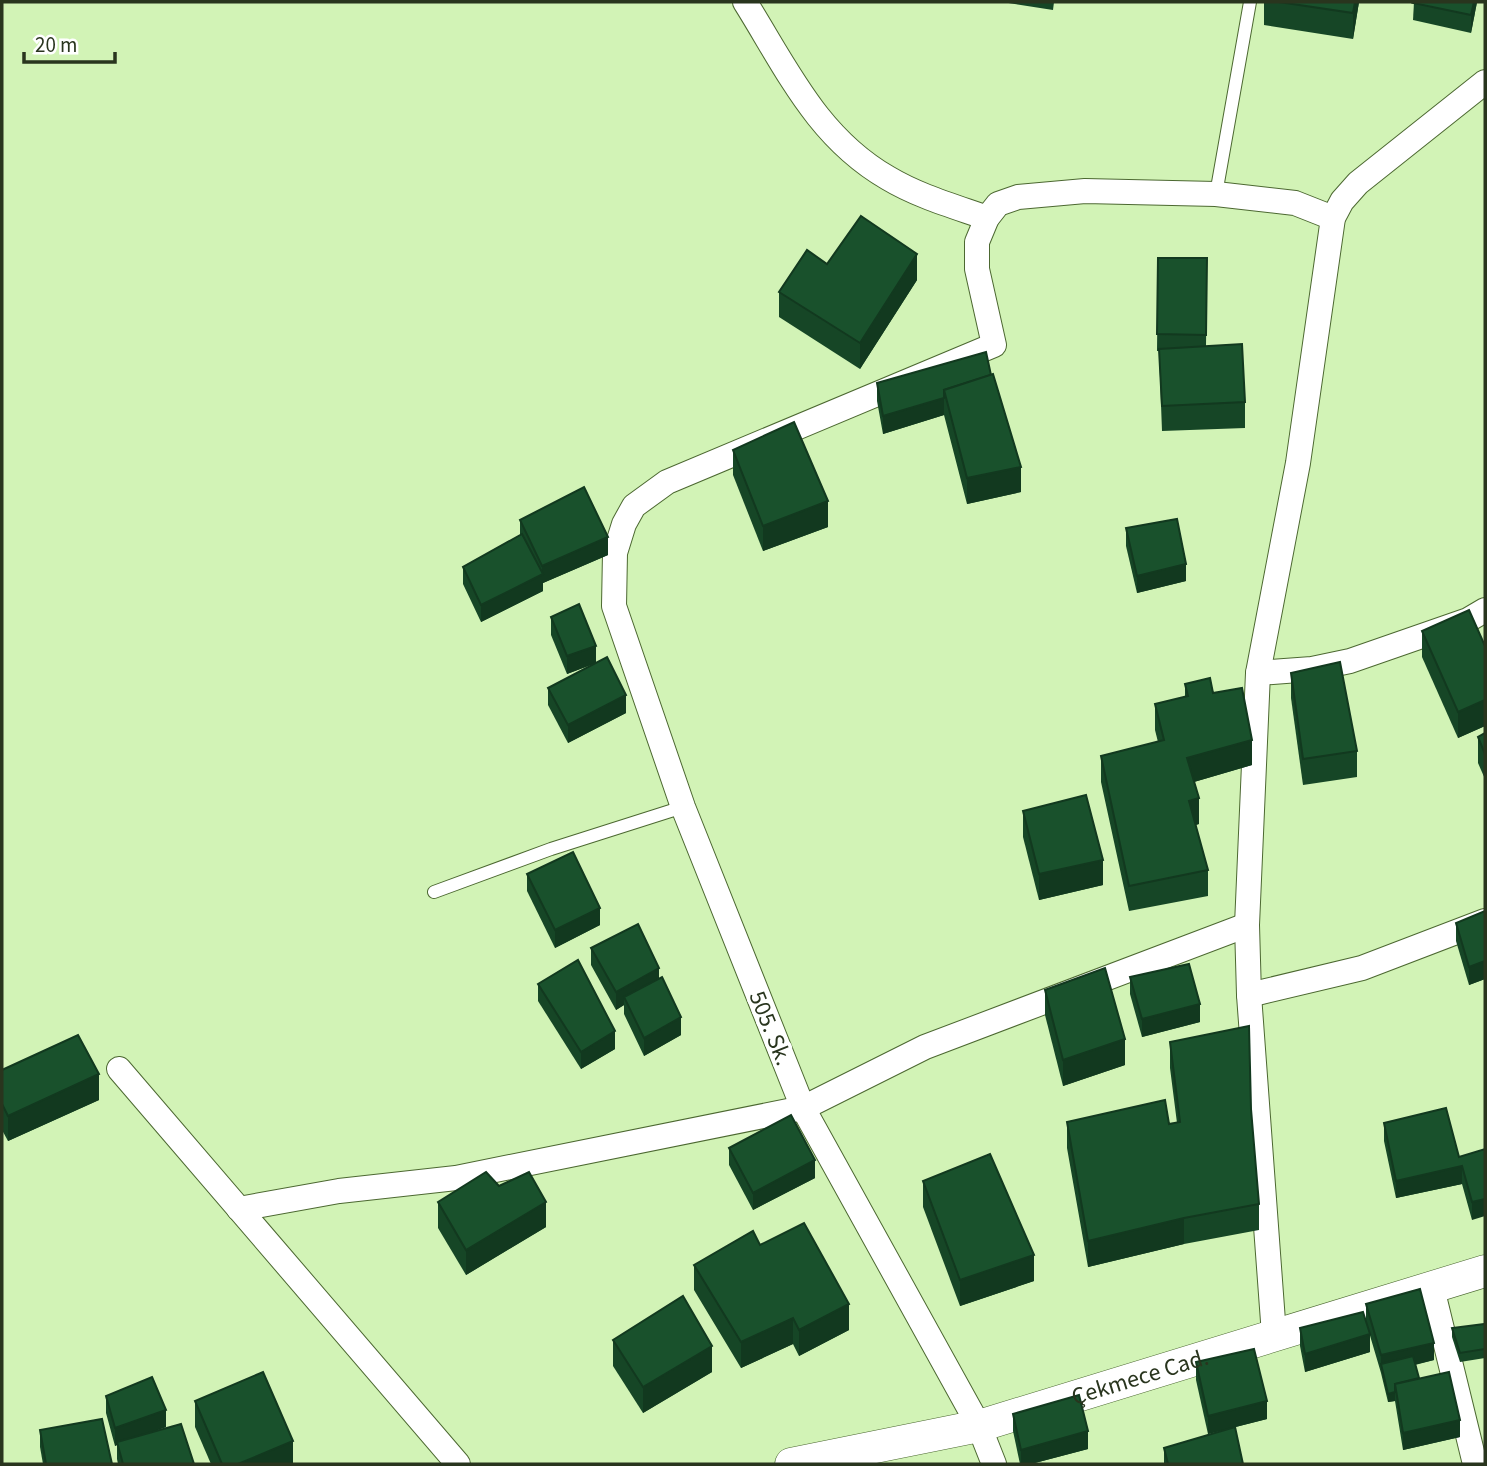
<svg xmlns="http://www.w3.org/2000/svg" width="1487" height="1466" font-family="'Source Sans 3',sans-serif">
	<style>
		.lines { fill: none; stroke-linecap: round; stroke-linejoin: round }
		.service-casing { stroke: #4c6831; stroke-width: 14 }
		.minor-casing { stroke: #4c6831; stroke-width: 26 }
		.tertiary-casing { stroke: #4c6831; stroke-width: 33 }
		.service { stroke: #fff; stroke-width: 12 }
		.minor { stroke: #fff; stroke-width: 24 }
		.tertiary { stroke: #fff; stroke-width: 32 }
		.wall { fill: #164626 }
		.shaded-wall { fill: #12391f }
		.building { fill: #19512c; stroke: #12391f; stroke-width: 2 }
		.labels { text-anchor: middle; stroke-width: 7; stroke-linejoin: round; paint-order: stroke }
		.street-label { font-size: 24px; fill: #29351e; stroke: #fff }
	</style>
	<rect width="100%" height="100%" fill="#d2f3b6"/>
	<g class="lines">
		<defs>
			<g id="service">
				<polyline points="1216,194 1250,2"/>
				<polyline points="434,892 551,849 683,807"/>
			</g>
			<g id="minor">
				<path d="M745 2C787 69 817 137 888 178 918 196 953 206 987 218"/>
				<polyline points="1258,673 1312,669 1350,661 1468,620 1485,610"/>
				<polyline points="1249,995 1362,968 1485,921"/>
				<polyline points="119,1069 458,1464"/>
				<polyline points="239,1209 339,1191 456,1178 803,1108 925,1047 1247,925"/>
				<polyline points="1432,1288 1475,1464"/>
				<polyline points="1274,1335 1249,995 1247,925 1258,673 1298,463 1333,218 1342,201 1358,183 1485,82"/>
				<polyline points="994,1464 979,1426 803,1108 683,807 614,606 615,553 624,524 634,506 667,482 994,345 977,269 977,242 987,218 998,204 1018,197 1085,191 1216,194 1295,203 1333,218"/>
			</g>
			<g id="tertiary">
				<path id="s1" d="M791 1464 979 1426 1485 1271"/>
			</g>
		</defs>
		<!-- service casing -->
		<use href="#service" class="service-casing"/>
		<!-- minor casing -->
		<use href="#minor" class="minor-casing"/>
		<!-- tertiary casing -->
		<use href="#tertiary" class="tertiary-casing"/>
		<!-- service -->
		<use href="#service" class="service"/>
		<!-- minor -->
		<use href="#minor" class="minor"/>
		<!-- tertiary -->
		<use href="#tertiary" class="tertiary"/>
	</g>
	<!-- wall -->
	<g class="wall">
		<polygon points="1002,2 1054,2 1053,10"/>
		<polygon points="1264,2 1359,2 1353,39 1264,25"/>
		<polygon points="1414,2 1477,2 1471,33 1413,20"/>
		<polygon points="1158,258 1207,258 1206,346 1245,402 1245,428 1162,431 1159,351 1157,351"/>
		<polygon points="827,264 917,280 860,369 779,317 779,292"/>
		<polygon points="991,375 1021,492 967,504 944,415 883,434 877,401 877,383"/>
		<polygon points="733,450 828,527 763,551 733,475"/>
		<polygon points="520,520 608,555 543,583 543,591 481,622 463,584 463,567 520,535"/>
		<polygon points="1126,528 1186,581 1137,593 1126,546"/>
		<polygon points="551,617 596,663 567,674 551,635"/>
		<polygon points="1422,631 1485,646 1485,726 1458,738 1422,657"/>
		<polygon points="1291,673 1357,751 1357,777 1303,785 1291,698"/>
		<polygon points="1185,684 1213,693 1252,765 1194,782 1199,824 1196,825 1208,870 1208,896 1129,911 1101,782 1101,756 1158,742 1155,730 1155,704 1185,697"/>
		<polygon points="548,688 626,713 568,743 548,705"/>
		<polygon points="1485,733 1485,779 1478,763 1478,737"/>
		<polygon points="1023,811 1103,885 1039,900 1023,837"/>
		<polygon points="527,874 600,925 555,948 527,891"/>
		<polygon points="1485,911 1485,979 1469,985 1456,941 1456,923"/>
		<polygon points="591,948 659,979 681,1035 644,1056 624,1014 624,1005 616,1010 591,965"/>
		<polygon points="1130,977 1200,1022 1142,1037 1130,994"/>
		<polygon points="538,984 615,1049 581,1069 538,1001"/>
		<polygon points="1045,990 1125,1065 1063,1086 1045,1015"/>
		<polygon points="1170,1042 1251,1109 1259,1204 1259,1230 1184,1244 1088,1267 1067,1148 1067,1122 1169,1124 1177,1123 1170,1068"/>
		<polygon points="2,1070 99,1100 8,1141 2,1130"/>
		<polygon points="1384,1123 1459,1157 1485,1149 1472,1220 1462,1184 1396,1198 1384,1141"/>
		<polygon points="729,1148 815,1178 753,1210 729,1165"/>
		<polygon points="923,1181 1034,1281 960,1306 923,1207"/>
		<polygon points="499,1186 546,1227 466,1275 438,1228 438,1202"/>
		<polygon points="760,1245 849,1330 799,1356 793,1344 741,1368 694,1290 694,1265"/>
		<polygon points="1366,1304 1434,1360 1415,1365 1419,1378 1460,1437 1403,1450 1395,1401 1388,1402 1381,1373 1366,1322 1370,1352 1305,1372 1300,1346 1300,1328 1366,1322"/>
		<polygon points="1485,1324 1485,1358 1460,1362 1452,1337 1452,1328"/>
		<polygon points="613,1340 712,1372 643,1413 613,1366"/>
		<polygon points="1196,1362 1267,1419 1208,1434 1196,1380"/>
		<polygon points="106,1396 166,1427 157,1430 194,1464 118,1464 117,1459 117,1445 115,1446 106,1413"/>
		<polygon points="195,1401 293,1464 211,1464 195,1427"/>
		<polygon points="1013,1414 1088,1449 1031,1464 1020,1464 1013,1431"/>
		<polygon points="40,1430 112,1464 43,1464 40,1447"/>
		<polygon points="1164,1448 1243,1464 1164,1464"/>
	</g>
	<!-- shaded-wall -->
	<g class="shaded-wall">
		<polygon points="1355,2 1359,2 1353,39 1353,13"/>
		<polygon points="1474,2 1477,2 1471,33 1471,15"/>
		<polygon points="917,254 917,280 860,369 860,343"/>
		<polygon points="944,398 944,415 883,434 883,416"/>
		<polygon points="1021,467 1021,492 967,504 967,478"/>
		<polygon points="828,501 828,527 763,551 763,526"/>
		<polygon points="608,537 608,555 543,583 543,591 481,622 481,605 542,574 542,566"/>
		<polygon points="1186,564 1186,581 1137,593 1137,576"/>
		<polygon points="596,646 596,663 567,674 567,656"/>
		<polygon points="626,695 626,713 568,743 568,725"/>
		<polygon points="1485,700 1485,726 1458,738 1458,712"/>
		<polygon points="1252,740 1252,765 1187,784 1187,758"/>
		<polygon points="1199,798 1199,824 1189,826 1189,801"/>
		<polygon points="1103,860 1103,885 1039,900 1039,874"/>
		<polygon points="600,908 600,925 555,948 555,930"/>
		<polygon points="1485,961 1485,979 1469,985 1469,967"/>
		<polygon points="659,968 659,985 624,997 624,1005 616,1010 616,992"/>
		<polygon points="1200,1004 1200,1022 1142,1037 1142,1019"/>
		<polygon points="681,1017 681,1035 644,1056 644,1038"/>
		<polygon points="615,1031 615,1049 581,1069 581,1052"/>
		<polygon points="1125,1039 1125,1065 1063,1086 1063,1060"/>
		<polygon points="99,1074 99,1100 8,1141 8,1116"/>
		<polygon points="815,1160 815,1178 753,1210 753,1193"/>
		<polygon points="1462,1166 1462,1184 1396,1198 1396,1181"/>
		<polygon points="1485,1199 1485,1216 1472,1220 1472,1202"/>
		<polygon points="546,1202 546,1227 466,1275 466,1250"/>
		<polygon points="1184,1218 1184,1244 1088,1267 1088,1241"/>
		<polygon points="1034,1255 1034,1281 960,1306 960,1280"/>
		<polygon points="849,1304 849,1330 799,1356 799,1330"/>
		<polygon points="793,1318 793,1344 741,1368 741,1342"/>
		<polygon points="1370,1334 1370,1352 1305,1372 1305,1354"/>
		<polygon points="1434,1343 1434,1360 1383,1372 1381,1364 1381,1355"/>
		<polygon points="712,1346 712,1372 643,1413 643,1387"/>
		<polygon points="1395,1392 1395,1401 1388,1402 1388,1394"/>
		<polygon points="1267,1401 1267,1419 1208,1434 1208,1416"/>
		<polygon points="166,1410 166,1427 118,1445 117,1442 117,1445 115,1446 115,1428"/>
		<polygon points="1460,1420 1460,1437 1403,1450 1403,1433"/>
		<polygon points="1088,1431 1088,1449 1031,1464 1021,1464 1021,1450"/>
		<polygon points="293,1441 293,1464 238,1464"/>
	</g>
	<!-- building -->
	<g class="building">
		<polygon points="1279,2 1355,2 1353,13"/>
		<polygon points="1414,2 1474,2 1471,15 1413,3"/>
		<polygon points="861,216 917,254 860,343 779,292 807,250 827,264"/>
		<polygon points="1158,258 1207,258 1206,335 1157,334"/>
		<polygon points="1242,344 1245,402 1162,406 1159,349"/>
		<polygon points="986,352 991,375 944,390 944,398 883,416 877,383"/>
		<polygon points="993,374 1021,467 967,478 944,390"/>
		<polygon points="794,422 828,501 763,526 733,450"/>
		<polygon points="584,487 608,537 542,566 520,520"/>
		<polygon points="1177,519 1186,564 1137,576 1126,528"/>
		<polygon points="522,534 543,574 481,605 463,567"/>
		<polygon points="579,604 596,646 567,656 551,617"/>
		<polygon points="1469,610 1485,646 1485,700 1458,712 1422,631"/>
		<polygon points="607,657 626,695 568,725 548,688"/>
		<polygon points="1340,662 1357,751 1303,759 1291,673"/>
		<polygon points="1210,678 1213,693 1242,688 1252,740 1187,758 1199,798 1189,801 1208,870 1129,886 1101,756 1164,740 1155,704 1188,696 1185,684"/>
		<polygon points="1485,733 1485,754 1478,737"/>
		<polygon points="1086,795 1103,860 1039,874 1023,811"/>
		<polygon points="573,852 600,908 555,930 527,874"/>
		<polygon points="1485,911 1485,961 1469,967 1456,923"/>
		<polygon points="638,924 659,968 616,992 591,948"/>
		<polygon points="578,960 615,1031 581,1052 538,984"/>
		<polygon points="1189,964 1200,1004 1142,1019 1130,977"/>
		<polygon points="1105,968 1125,1039 1063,1060 1045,990"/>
		<polygon points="662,977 681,1017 644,1038 624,997"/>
		<polygon points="1249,1026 1251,1109 1259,1204 1184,1218 1088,1241 1067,1122 1165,1100 1169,1124 1180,1122 1170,1042"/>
		<polygon points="78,1035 99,1074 8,1116 2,1104 2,1070"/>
		<polygon points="1446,1108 1459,1157 1485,1149 1485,1199 1472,1202 1462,1166 1396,1181 1384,1123"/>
		<polygon points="791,1115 815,1160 753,1193 729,1148"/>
		<polygon points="990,1154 1034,1255 960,1280 923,1181"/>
		<polygon points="486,1172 499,1186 529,1172 546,1202 466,1250 438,1202"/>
		<polygon points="804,1223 849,1304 799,1330 793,1318 741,1342 694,1265 753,1231 760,1245"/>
		<polygon points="1420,1289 1434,1343 1381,1355 1366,1304"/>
		<polygon points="683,1296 712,1346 643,1387 613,1340"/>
		<polygon points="1363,1312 1370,1334 1305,1354 1300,1328"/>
		<polygon points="1485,1324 1485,1349 1460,1353 1452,1328"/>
		<polygon points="1254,1349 1267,1401 1208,1416 1196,1362"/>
		<polygon points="1413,1356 1419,1378 1395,1384 1395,1392 1388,1394 1381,1364"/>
		<polygon points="263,1372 293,1441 238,1464 222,1464 195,1401"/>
		<polygon points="1449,1372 1460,1420 1403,1433 1395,1384"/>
		<polygon points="152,1377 166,1410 115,1428 106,1396"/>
		<polygon points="1079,1395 1088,1431 1021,1450 1013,1414"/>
		<polygon points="102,1419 112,1464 46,1464 40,1430"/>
		<polygon points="181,1424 194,1464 123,1464 117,1442"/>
		<polygon points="1235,1427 1243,1464 1168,1464 1164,1448"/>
	</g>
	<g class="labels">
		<!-- street labels -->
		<g class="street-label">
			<text transform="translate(771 1028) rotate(68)" y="8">505. Sk.</text>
			<text dy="8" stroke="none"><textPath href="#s1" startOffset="360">Çekmece Cad.</textPath></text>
		</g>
	</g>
	<!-- border -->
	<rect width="1487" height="1466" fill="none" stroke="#29351e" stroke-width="7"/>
	<!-- scale -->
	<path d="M24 52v10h91v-10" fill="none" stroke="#29351e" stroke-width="3.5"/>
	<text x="35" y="52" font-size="21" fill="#29351e" stroke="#ffffff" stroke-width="5" paint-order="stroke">20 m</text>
</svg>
